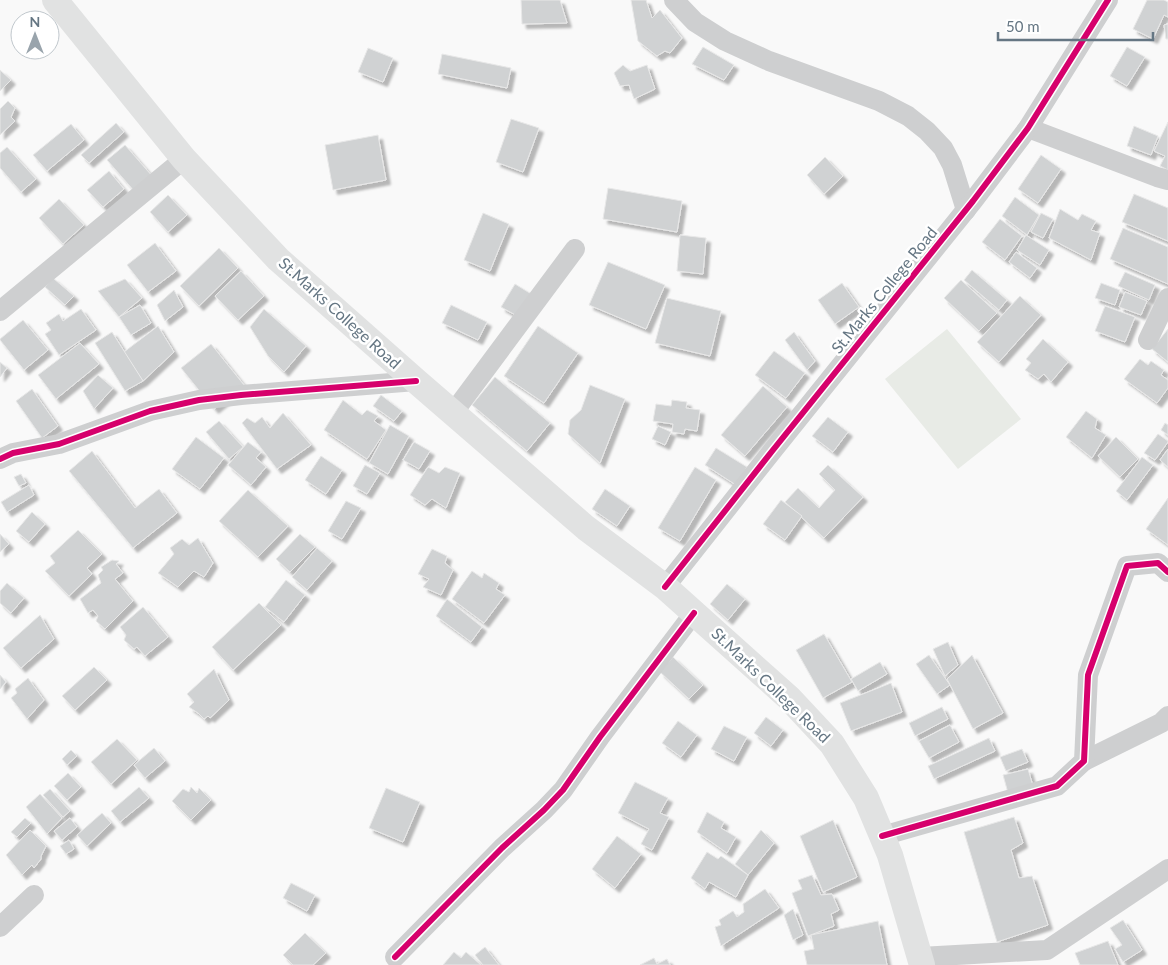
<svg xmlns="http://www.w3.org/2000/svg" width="1168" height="965" font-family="Lato,sans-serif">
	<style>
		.green { fill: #e8ebe6 }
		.building { fill: #d0d2d3; stroke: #e8e8e8; filter: url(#shadow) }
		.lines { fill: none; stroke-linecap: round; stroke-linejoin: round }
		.minor { stroke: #cecfd0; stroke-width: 20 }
		.major { stroke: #e1e2e2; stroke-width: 26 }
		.cycleway-casing { stroke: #fff; stroke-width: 9 }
		.cycleway { stroke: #d6006c; stroke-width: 6 }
		.labels { text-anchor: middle; stroke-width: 5; stroke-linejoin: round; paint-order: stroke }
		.street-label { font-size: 16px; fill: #657683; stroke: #fff }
	</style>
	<defs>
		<filter id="shadow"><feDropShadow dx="4.5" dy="4.5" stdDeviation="1" flood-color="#0004"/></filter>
	</defs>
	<rect width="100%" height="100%" fill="#f9f9f9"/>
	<!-- green -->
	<polygon class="green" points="947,329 1021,419 958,469 885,379"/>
	<!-- building -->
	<g class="building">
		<polygon points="521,0 560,0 567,23 522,24"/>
		<polygon points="631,0 646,0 652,18 660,10 682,38 670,53 665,51 657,56 638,41"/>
		<polygon points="1147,0 1164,0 1168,2 1168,17 1164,15 1153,39 1133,29"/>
		<polygon points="1168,24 1168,39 1166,39 1164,25"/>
		<polygon points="703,47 734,65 724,80 692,64"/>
		<polygon points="1127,47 1145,57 1127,86 1110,76"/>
		<polygon points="368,48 393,58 383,82 358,72"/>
		<polygon points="442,54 511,68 507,88 438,74"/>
		<polygon points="623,65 630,71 647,65 655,89 634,99 629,85 620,86 614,73"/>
		<polygon points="0,70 11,80 0,91"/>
		<polygon points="8,101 15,108 11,117 15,121 0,135 0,109"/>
		<polygon points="511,119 539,128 523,172 496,162"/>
		<polygon points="1168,122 1168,170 1160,166 1165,156 1154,151"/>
		<polygon points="116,123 124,132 89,163 81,155"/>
		<polygon points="71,124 84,140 47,171 33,155"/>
		<polygon points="1134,126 1158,136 1151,155 1127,146"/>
		<polygon points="378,135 386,180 333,190 325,145"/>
		<polygon points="125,145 153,177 135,192 107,160"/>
		<polygon points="7,147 36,179 21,192 0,168 0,153"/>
		<polygon points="1041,155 1061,169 1038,203 1018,189"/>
		<polygon points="825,157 843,176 824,194 807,175"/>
		<polygon points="109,171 124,189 103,207 87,190"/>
		<polygon points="608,188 682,201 677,232 603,219"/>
		<polygon points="1134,194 1168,208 1168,241 1122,222"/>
		<polygon points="168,195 187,215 168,232 150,212"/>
		<polygon points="1015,197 1039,215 1027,235 1002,216"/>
		<polygon points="59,199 84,225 63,244 39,218"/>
		<polygon points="1060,209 1078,220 1082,214 1096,221 1091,230 1100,233 1091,260 1049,238"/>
		<polygon points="483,213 509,224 490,271 464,260"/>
		<polygon points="1041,213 1053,219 1043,238 1031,232"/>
		<polygon points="1000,219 1022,236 1005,260 982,242"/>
		<polygon points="1123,228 1168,247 1168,284 1110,259"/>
		<polygon points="680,235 706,238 703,274 677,271"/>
		<polygon points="1026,235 1049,250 1040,265 1017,250"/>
		<polygon points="155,243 176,271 148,292 127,265"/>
		<polygon points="219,248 238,268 199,306 180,286"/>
		<polygon points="1016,252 1037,268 1030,278 1009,262"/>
		<polygon points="608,262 665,285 646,329 589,305"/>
		<polygon points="972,270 1007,300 999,310 964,280"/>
		<polygon points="241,271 264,296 238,320 215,296"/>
		<polygon points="1125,272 1155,285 1149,300 1118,286"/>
		<polygon points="53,278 74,296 65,305 45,287"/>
		<polygon points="125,279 142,298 119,317 98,291"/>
		<polygon points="961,280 997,313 979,331 944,298"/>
		<polygon points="842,283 859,307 835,324 818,300"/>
		<polygon points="1101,283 1120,290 1115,305 1095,298"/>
		<polygon points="515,284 533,295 519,317 501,307"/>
		<polygon points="174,290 183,307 165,321 157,305"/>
		<polygon points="1125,292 1147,301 1141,315 1119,307"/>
		<polygon points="1020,296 1041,315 999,362 977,342"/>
		<polygon points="667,298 721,311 710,356 655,343"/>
		<polygon points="140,305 151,323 131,335 119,317"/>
		<polygon points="451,305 487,322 478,340 442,323"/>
		<polygon points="1105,306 1135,317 1125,342 1095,331"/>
		<polygon points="81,309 96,330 59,355 45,334 51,330 46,323 59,314 63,321"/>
		<polygon points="264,309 306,346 284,372 268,356 250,327"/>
		<polygon points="23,320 48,350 24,370 0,340 0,339"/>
		<polygon points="158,326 174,352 143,381 124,352"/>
		<polygon points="538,326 578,353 544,403 504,376"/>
		<polygon points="1168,329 1168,362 1152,349"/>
		<polygon points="112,332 143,381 125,391 95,343"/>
		<polygon points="794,332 815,361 807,370 785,340"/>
		<polygon points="1043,339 1068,362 1051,382 1044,374 1038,379 1025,370 1031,363 1026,359"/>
		<polygon points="80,343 99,364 56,399 38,375"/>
		<polygon points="211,344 244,385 214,409 181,368"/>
		<polygon points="774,351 805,373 786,398 755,375"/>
		<polygon points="1140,359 1148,365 1151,361 1164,370 1161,375 1168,380 1168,388 1157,403 1124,379"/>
		<polygon points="0,362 7,368 0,377"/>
		<polygon points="98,375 113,388 94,409 83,391"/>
		<polygon points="495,377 550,423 527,451 472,405"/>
		<polygon points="590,385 625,399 600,463 568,434 570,420 581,410"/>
		<polygon points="763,386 787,407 745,456 721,435"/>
		<polygon points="32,389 58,426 42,438 16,401"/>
		<polygon points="381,395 402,411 394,421 373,406"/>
		<polygon points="343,400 362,415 367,410 378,416 374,421 386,430 367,459 324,430"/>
		<polygon points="672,400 687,402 686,408 700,410 697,431 685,429 684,434 672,432 673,424 653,421 656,404 671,406"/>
		<polygon points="1086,411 1097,419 1095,428 1106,435 1092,458 1066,437"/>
		<polygon points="283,413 311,445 277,469 242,423 247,418 255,423 262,417 270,428"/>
		<polygon points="828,417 848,432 833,452 812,436"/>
		<polygon points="219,421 243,447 229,459 206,432"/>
		<polygon points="1165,423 1168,425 1168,435 1161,430"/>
		<polygon points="390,425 409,436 388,474 369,463"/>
		<polygon points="658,426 671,432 665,445 652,439"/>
		<polygon points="1158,434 1168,441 1168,442 1155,460 1144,453"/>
		<polygon points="196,437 224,458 200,489 172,469"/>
		<polygon points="1116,437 1138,459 1120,477 1098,456"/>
		<polygon points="248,442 261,452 256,458 266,467 251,485 228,465"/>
		<polygon points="414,442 430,451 419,469 403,460"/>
		<polygon points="716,448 747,467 736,485 705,465"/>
		<polygon points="1168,449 1168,467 1160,460"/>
		<polygon points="92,451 135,508 159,489 177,513 133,548 69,471"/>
		<polygon points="321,456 342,470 326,494 305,480"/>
		<polygon points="1142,457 1153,465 1127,500 1116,491"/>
		<polygon points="365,465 380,473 367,494 353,486"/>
		<polygon points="828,465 863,497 824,538 785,502 798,488 819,508 835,490 819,474"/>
		<polygon points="428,467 439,473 445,467 460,473 446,508 432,499 425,505 410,495"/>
		<polygon points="695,467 716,480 680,541 658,528"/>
		<polygon points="21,474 26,483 19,486 14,477"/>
		<polygon points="29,485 34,495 7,512 1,502"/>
		<polygon points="605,489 630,506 617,526 592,509"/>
		<polygon points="248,490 288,526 258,557 219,521"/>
		<polygon points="1168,498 1168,545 1146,529"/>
		<polygon points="781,500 802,516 785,540 763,524"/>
		<polygon points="346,501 361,508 342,539 328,531"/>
		<polygon points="32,512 45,524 29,542 16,531"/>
		<polygon points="78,530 102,554 87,568 92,574 69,596 45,571 55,563 50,556"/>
		<polygon points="0,534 9,544 0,552"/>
		<polygon points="300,534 315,547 290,572 276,559"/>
		<polygon points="198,538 213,563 204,577 194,571 178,587 158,573 174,554 170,548 182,539 189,545"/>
		<polygon points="317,548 332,561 307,590 292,577"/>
		<polygon points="432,549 447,556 445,563 453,570 441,595 423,587 429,579 418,574"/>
		<polygon points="112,560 119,561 116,564 123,573 115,579 133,601 105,629 96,621 98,616 93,610 88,613 80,599 101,583 98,575 103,570 101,567"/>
		<polygon points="472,571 482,578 484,573 499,583 496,589 505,595 484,623 452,599"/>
		<polygon points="286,580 305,595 284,622 265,607"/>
		<polygon points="7,583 24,598 11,613 0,603 0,591"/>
		<polygon points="727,584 745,599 728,620 710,604"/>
		<polygon points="447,599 482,627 471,642 436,616"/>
		<polygon points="259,603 281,625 233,670 212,647"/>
		<polygon points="143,607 168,637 145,656 137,647 134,649 124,640 126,635 120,627"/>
		<polygon points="40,615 54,639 21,668 3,648"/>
		<polygon points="824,634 852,682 823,698 796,650"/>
		<polygon points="948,642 958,665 945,676 933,649"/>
		<polygon points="929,655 950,685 937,694 916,664"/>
		<polygon points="972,655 1003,713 973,729 947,679"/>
		<polygon points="673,657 703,685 689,699 660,672"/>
		<polygon points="880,662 887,674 858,691 851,679"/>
		<polygon points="94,667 107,680 75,710 62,696"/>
		<polygon points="214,669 229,700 210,718 208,716 204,719 198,713 189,707 194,702 187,694"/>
		<polygon points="0,675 6,682 0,689"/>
		<polygon points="28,678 44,700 27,719 11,698 17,693 15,689"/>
		<polygon points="891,683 902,712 851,731 840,703"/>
		<polygon points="942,707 948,719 915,736 909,723"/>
		<polygon points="766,717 783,730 771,746 754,733"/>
		<polygon points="678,721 697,735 681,757 662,743"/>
		<polygon points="950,725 959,742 929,758 919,741"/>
		<polygon points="724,726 747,737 734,761 711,749"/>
		<polygon points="989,738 995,751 934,779 928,766"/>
		<polygon points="117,739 137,760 111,784 91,762"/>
		<polygon points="154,748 165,761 145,778 134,765"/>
		<polygon points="1022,749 1028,762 1006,771 1000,757"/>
		<polygon points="71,750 77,756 67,765 62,759"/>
		<polygon points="1028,769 1033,786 1008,793 1003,775"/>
		<polygon points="68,773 81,787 67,800 54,786"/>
		<polygon points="635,782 668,798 660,813 669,817 652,850 641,844 649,829 618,813"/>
		<polygon points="139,787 149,798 120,822 111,811"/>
		<polygon points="191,787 197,793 199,788 211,800 191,820 172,801 183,789 189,792"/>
		<polygon points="386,788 420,802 403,842 369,828"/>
		<polygon points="50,789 70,811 63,817 43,795"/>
		<polygon points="40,794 62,818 47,834 26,807"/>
		<polygon points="707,812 724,822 721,828 736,837 727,853 697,832"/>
		<polygon points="102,813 111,823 87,846 77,835"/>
		<polygon points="1014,817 1023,843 1011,850 1019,878 1032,876 1048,925 997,942 964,832"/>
		<polygon points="25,818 31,823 17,837 11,832"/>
		<polygon points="70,818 77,827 62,840 54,831"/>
		<polygon points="833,820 857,877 823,892 800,836"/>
		<polygon points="30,830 46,846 41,856 41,859 34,868 32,865 22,875 6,855"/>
		<polygon points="761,830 774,843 748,875 735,864"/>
		<polygon points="617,836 641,854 615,888 592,869"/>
		<polygon points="69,840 74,849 66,854 60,846"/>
		<polygon points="707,852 718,859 721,856 748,875 736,897 709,882 705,889 691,878"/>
		<polygon points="812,875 821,895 832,894 839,910 831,914 834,926 808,936 792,893 802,889 798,880"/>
		<polygon points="291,883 315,895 307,911 283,898"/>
		<polygon points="765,889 779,908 721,946 715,927 721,925 719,920 733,911 737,917 744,912 743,904"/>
		<polygon points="793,909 803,935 793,940 784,915"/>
		<polygon points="1123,920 1142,950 1123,962 1115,949 1122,945 1110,928"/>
		<polygon points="878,921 887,965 807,965 804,951 814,949 811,935"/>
		<polygon points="305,933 326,953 313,965 293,965 283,955"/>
		<polygon points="1108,941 1118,965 1080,965 1075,953"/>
		<polygon points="485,947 499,965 483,965 475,955"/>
		<polygon points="454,952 461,958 466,952 481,965 443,965"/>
		<polygon points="654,958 657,964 667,959 670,965 640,965"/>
	</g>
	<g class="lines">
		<!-- minor -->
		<g class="minor">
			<polyline points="674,0 695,22 725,41 769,61 879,101 908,116 927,131 943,148 952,165 966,210"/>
			<polyline points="1028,128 1157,177 1168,180"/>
			<polyline points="0,311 184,159"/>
			<polyline points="1148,340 1168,298"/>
			<polyline points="453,413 575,249"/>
			<polyline points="0,459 13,453 59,444 150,411 199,400 241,395 416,381"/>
			<polyline points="665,587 773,450 973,201 1028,128 1108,0"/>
			<polyline points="1084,761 1161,723 1168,716"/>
			<polyline points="882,836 1057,786 1084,761 1088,675 1127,566 1158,563 1168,572"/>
			<polyline points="0,927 34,895"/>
			<polyline points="395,957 502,848 544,810 563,790 600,737 694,613"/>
			<polyline points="920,957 1047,950 1168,869"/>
		</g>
		<!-- major -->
		<polyline class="major" points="55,0 184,159 278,259 416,381 586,528 665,587 789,698 832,744 866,798 890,855 922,965"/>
		<defs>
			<g id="cycleway">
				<polyline points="0,459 13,453 59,444 150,411 199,400 241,395 416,381"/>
				<polyline points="665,587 773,450 973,201 1028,128 1108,0"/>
				<polyline points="882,836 1057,786 1084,761 1088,675 1127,566 1158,563 1168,572"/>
				<polyline points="395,957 502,848 544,810 563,790 600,737 694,613"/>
			</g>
		</defs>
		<!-- cycleway casing -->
		<use href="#cycleway" class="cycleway-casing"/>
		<!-- cycleway -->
		<use href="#cycleway" class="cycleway"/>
	</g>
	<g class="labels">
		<!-- street labels -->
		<g class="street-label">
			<text transform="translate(884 290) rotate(-51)" y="6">St.Marks College Road</text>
			<text transform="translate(340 313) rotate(42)" y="6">St.Marks College Road</text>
			<text transform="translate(771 685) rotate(44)" y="6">St.Marks College Road</text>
		</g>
	</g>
	<!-- north arrow -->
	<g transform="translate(35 35)"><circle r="24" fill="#ffffff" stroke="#c1c8cd"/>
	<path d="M0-4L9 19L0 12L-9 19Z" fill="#99a4ac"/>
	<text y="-8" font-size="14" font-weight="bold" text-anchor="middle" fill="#657683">N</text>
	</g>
	<!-- scale -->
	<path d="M998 32v8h155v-8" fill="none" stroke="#657683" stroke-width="2.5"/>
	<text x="1006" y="32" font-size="15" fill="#657683" stroke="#ffffff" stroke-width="4" paint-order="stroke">50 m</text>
</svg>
